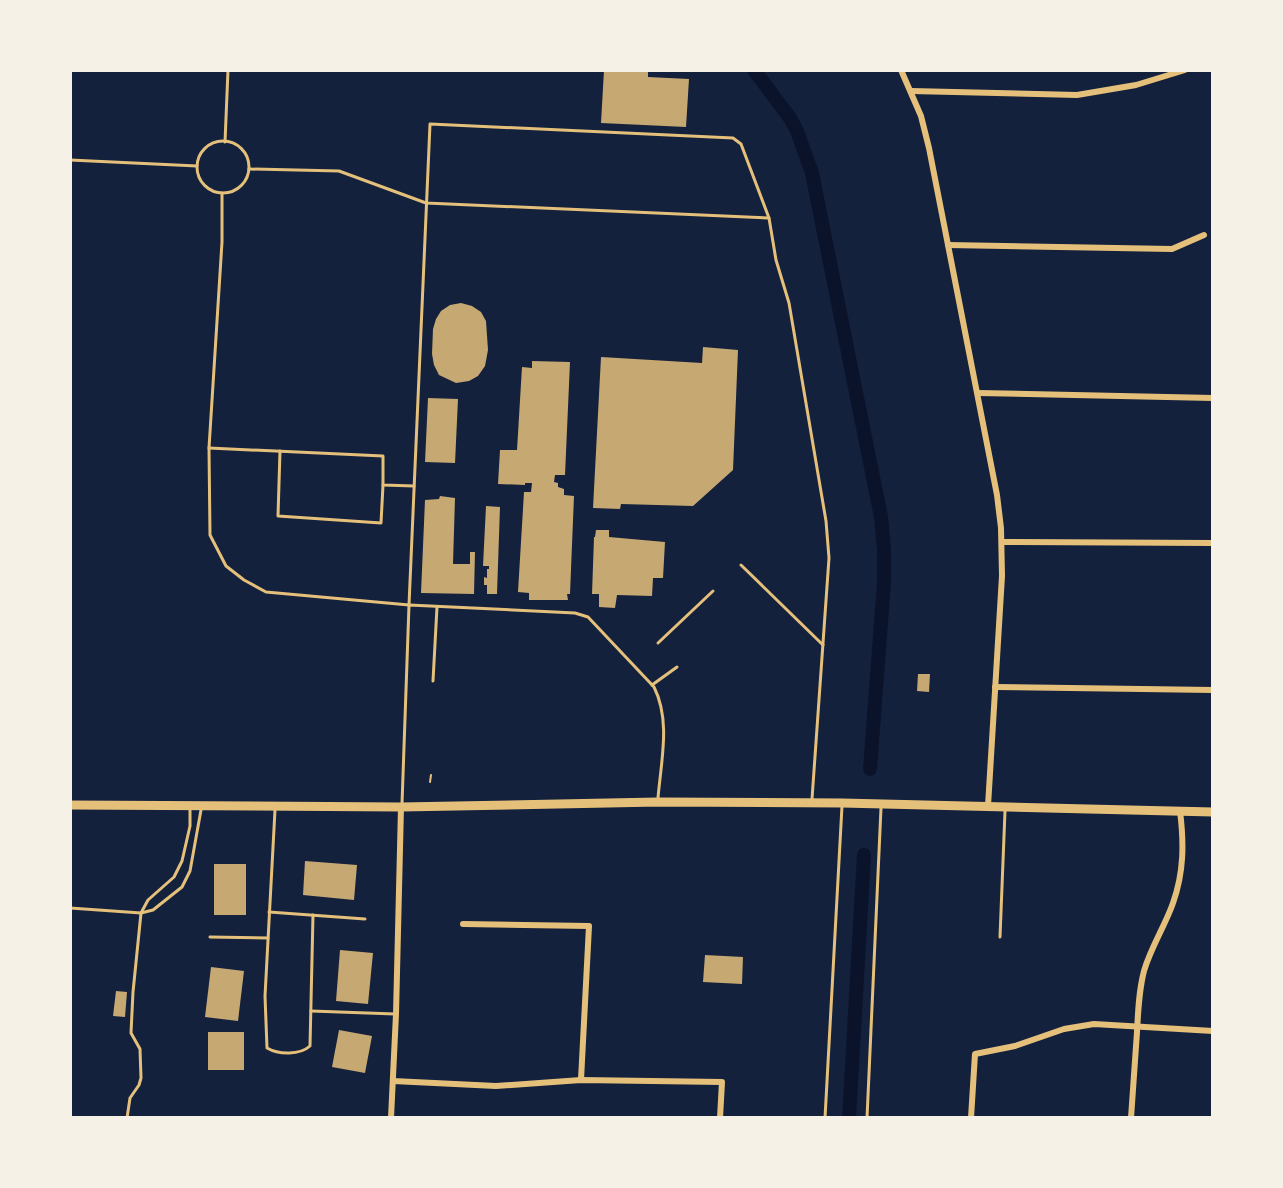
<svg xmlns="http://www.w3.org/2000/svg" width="1283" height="1188" font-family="'Golos Text',sans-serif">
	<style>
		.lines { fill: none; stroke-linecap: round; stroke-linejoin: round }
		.canal { stroke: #0b132b; stroke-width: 14 }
		.building { fill: #c6a872 }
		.path { stroke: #e5c07b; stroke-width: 2 }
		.service { stroke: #e5c07b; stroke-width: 3 }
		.minor { stroke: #e5c07b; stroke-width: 6 }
		.secondary { stroke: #e5c07b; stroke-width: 9 }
	</style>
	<rect width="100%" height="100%" fill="#14213d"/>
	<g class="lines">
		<!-- canal -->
		<g class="canal">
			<polyline points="754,70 790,118 797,131 812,173 881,517 884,549 884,582 870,769"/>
			<polyline points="849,1118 864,855"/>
		</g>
	</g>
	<!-- building -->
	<g class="building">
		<polygon points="604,70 648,70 648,77 689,79 686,127 601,123"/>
		<polygon points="461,303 472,306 481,312 486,321 488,350 485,366 478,376 469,381 456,383 439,375 434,365 432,354 433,329 436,319 441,311 450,305"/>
		<polygon points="703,347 738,350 733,470 693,506 621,504 620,509 593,508 601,357 702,363"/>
		<polygon points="532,361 570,362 565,475 555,475 554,482 558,483 558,487 564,489 564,495 574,496 570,594 567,594 568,600 529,600 529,593 518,592 524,492 531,492 532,483 525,483 525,485 498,484 500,450 517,450 522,367 532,368"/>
		<polygon points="428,398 458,399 455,463 425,462"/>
		<polygon points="440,496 455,498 453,564 470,564 470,552 475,552 474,594 421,593 425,500 439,499"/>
		<polygon points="486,506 500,507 497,594 487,594 487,585 484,585 484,577 487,578 487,569 489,569 489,566 483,566"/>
		<polygon points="596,530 609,530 609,537 665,542 663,578 653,578 652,596 617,595 615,608 599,607 599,594 592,594 594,537 595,537"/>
		<polygon points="918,674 930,674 929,692 917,691"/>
		<polygon points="305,861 357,865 354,900 303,895"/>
		<rect x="214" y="864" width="32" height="51"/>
		<polygon points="340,950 373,953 368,1004 336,1001"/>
		<polygon points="705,955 743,957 742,984 703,982"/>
		<polygon points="211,967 244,971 238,1021 205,1017"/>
		<polygon points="116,991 127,992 125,1017 113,1016"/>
		<polygon points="339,1030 372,1036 365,1073 332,1067"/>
		<rect x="208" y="1032" width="36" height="38"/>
	</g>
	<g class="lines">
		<!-- path -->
		<polyline class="path" points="430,782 431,775"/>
		<!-- service -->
		<g class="service">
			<circle cx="223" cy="167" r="26"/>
			<polyline points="225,142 228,70"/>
			<polyline points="70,160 197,166"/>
			<polyline points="249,169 339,171 426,203 769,218"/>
			<polyline points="222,193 222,242 209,448 210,535 226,566 244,580 266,592 409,605 430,124 733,138 741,144 769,218 776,260 789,303 826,521 829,558 812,799"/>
			<polyline points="209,448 383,456 383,485 414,486"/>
			<polyline points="280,451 278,516 381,523 383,485"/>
			<polyline points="741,565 823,645"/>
			<polyline points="658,643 713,591"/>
			<polyline points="433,681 437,607"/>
			<polyline points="652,685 677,667"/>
			<path d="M402 804 409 605 575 613 588 617 654 687C671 721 661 761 658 798"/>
			<path d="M275 810 265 996 267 1048C279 1055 300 1055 310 1046L313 915"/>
			<polyline points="70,908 141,913 153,910 182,887 190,871 201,810"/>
			<polyline points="269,912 365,919"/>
			<polyline points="210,937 268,938"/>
			<polyline points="1000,937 1005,811"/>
			<polyline points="311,1011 395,1014"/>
			<polyline points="127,1118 130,1098 139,1085 141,1078 140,1049 131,1033 133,992 141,913 148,900 174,877 182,861 190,826 190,808"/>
			<polyline points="825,1118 842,806"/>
			<polyline points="867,1118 881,808"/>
		</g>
		<!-- minor -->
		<g class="minor">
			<polyline points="901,70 921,116 929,148 997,495 1001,528 1002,576 988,806"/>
			<polyline points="911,91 1077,95 1136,85 1185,70"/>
			<polyline points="948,245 1172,249 1204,235"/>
			<polyline points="978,393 1213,398"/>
			<polyline points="1002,542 1213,543"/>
			<polyline points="995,687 1213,690"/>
			<polyline points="463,924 589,926 581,1080"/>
			<polyline points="393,1081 496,1086 581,1080 722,1082 720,1118"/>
			<polyline points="391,1118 396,1014 401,807"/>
			<polyline points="971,1118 975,1054 1015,1046 1064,1029 1094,1024 1213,1031"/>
			<path d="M1131 1118C1133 1089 1135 1061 1137 1032 1138 1011 1139 990 1144 971 1151 947 1165 926 1173 903 1184 872 1184 843 1180 811"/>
		</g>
		<!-- secondary -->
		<polyline class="secondary" points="70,805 401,807 658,802 842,803 1213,812"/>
	</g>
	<!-- border -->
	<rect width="1283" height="1188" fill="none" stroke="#f6f1e7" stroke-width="144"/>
</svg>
